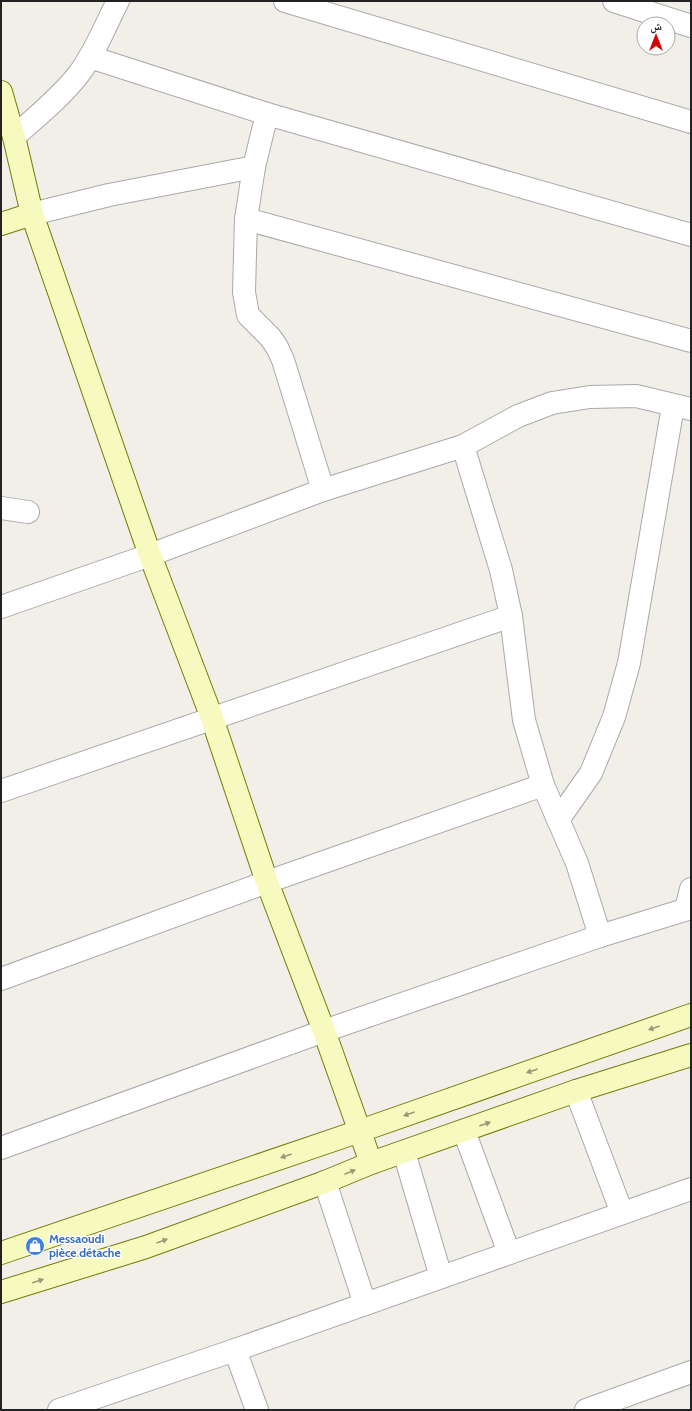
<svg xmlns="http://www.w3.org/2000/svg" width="692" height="1411" font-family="Cabin,'Noto Naskh Arabic',sans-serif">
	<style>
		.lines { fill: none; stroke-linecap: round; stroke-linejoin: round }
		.minor-casing { stroke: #a9a9a9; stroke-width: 24 }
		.secondary-casing { stroke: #707d05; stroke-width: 24 }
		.minor { stroke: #fff; stroke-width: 22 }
		.secondary { stroke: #f7fabf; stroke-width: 22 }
		.oneway { fill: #979978 }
		.labels { text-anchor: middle; stroke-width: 3; stroke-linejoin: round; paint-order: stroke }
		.shop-label { font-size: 12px; font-weight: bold; fill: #366cbe; stroke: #fff; text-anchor: start }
	</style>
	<rect width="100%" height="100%" fill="#f2efe9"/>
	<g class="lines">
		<defs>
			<g id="minor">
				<polyline points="285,1 691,122"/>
				<polyline points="614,1 691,26"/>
				<polyline points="90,57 267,114 691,235"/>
				<polyline points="267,114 254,167 246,219 244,292 248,315 270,337 277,347 283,360 323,490"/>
				<path d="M14 137C36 117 60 98 78 75 95 53 105 26 118 1"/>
				<polyline points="32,214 109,195 254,167"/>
				<polyline points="246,219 691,341"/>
				<polyline points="463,446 501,570 511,616 524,720 543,785 577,863 600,936"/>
				<polyline points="1,508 28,512"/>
				<polyline points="1,607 150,555 323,490 463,446 518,416 552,403 590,397 636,396 691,409"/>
				<polyline points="1,791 511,616"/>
				<polyline points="558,820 591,773 614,717 629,663 673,406"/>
				<polyline points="686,909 691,889"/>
				<polyline points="1,979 267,882 543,785"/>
				<polyline points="576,1091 622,1213"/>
				<polyline points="464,1131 509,1253"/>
				<polyline points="1,1148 324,1031 600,936 691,908"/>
				<polyline points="404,1152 441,1277"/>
				<polyline points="325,1182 365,1304"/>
				<polyline points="235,1350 257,1410"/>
				<polyline points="59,1410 235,1350 691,1189"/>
				<polyline points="586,1410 691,1372"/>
			</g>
			<g id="secondary">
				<polyline points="1,92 14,137 32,214 150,555 212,718 267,882 324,1031 371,1163"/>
				<polyline points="1,224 32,214"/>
				<polyline points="1,1253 360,1131 691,1015"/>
				<polyline points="1,1292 146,1247 325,1182 371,1163 576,1091 691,1055"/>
			</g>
		</defs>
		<!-- minor casing -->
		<use href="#minor" class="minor-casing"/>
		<!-- secondary casing -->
		<use href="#secondary" class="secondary-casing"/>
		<!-- minor -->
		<use href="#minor" class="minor"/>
		<!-- secondary -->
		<use href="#secondary" class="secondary"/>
	</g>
	<!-- one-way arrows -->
	<defs><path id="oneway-solid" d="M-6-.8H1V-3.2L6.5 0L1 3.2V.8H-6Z"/></defs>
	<g class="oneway">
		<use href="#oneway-solid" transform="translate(654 1028) rotate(161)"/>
		<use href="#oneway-solid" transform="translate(532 1071) rotate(161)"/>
		<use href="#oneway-solid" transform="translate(409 1114) rotate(161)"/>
		<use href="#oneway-solid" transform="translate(485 1124) rotate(-20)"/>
		<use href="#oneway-solid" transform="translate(286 1156) rotate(161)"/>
		<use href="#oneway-solid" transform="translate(350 1172) rotate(-22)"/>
		<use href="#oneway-solid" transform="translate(162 1241) rotate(-20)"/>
		<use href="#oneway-solid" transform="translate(38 1281) rotate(-17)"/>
	</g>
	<!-- icons -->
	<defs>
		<symbol id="shop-disc" viewBox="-11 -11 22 22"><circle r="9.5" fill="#3f7fe0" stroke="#fff"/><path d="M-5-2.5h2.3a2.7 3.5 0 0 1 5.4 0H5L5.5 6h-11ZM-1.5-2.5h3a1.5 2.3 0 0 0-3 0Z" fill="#fff"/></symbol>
	</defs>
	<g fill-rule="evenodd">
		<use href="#shop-disc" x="24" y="1235" width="22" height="22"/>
	</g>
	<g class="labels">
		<!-- shop labels -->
		<g class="shop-label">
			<text x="49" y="1243">Messaoudi<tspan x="49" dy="14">pièce détache</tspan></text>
		</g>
	</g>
	<!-- border -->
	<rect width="692" height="1411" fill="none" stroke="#222222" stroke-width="4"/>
	<!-- north arrow -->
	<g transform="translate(656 36)"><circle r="19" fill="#ffffff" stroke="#a7a7a7"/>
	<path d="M0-3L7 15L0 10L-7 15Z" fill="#d40000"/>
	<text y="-6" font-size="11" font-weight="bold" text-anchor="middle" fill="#222222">ش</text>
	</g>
</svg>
